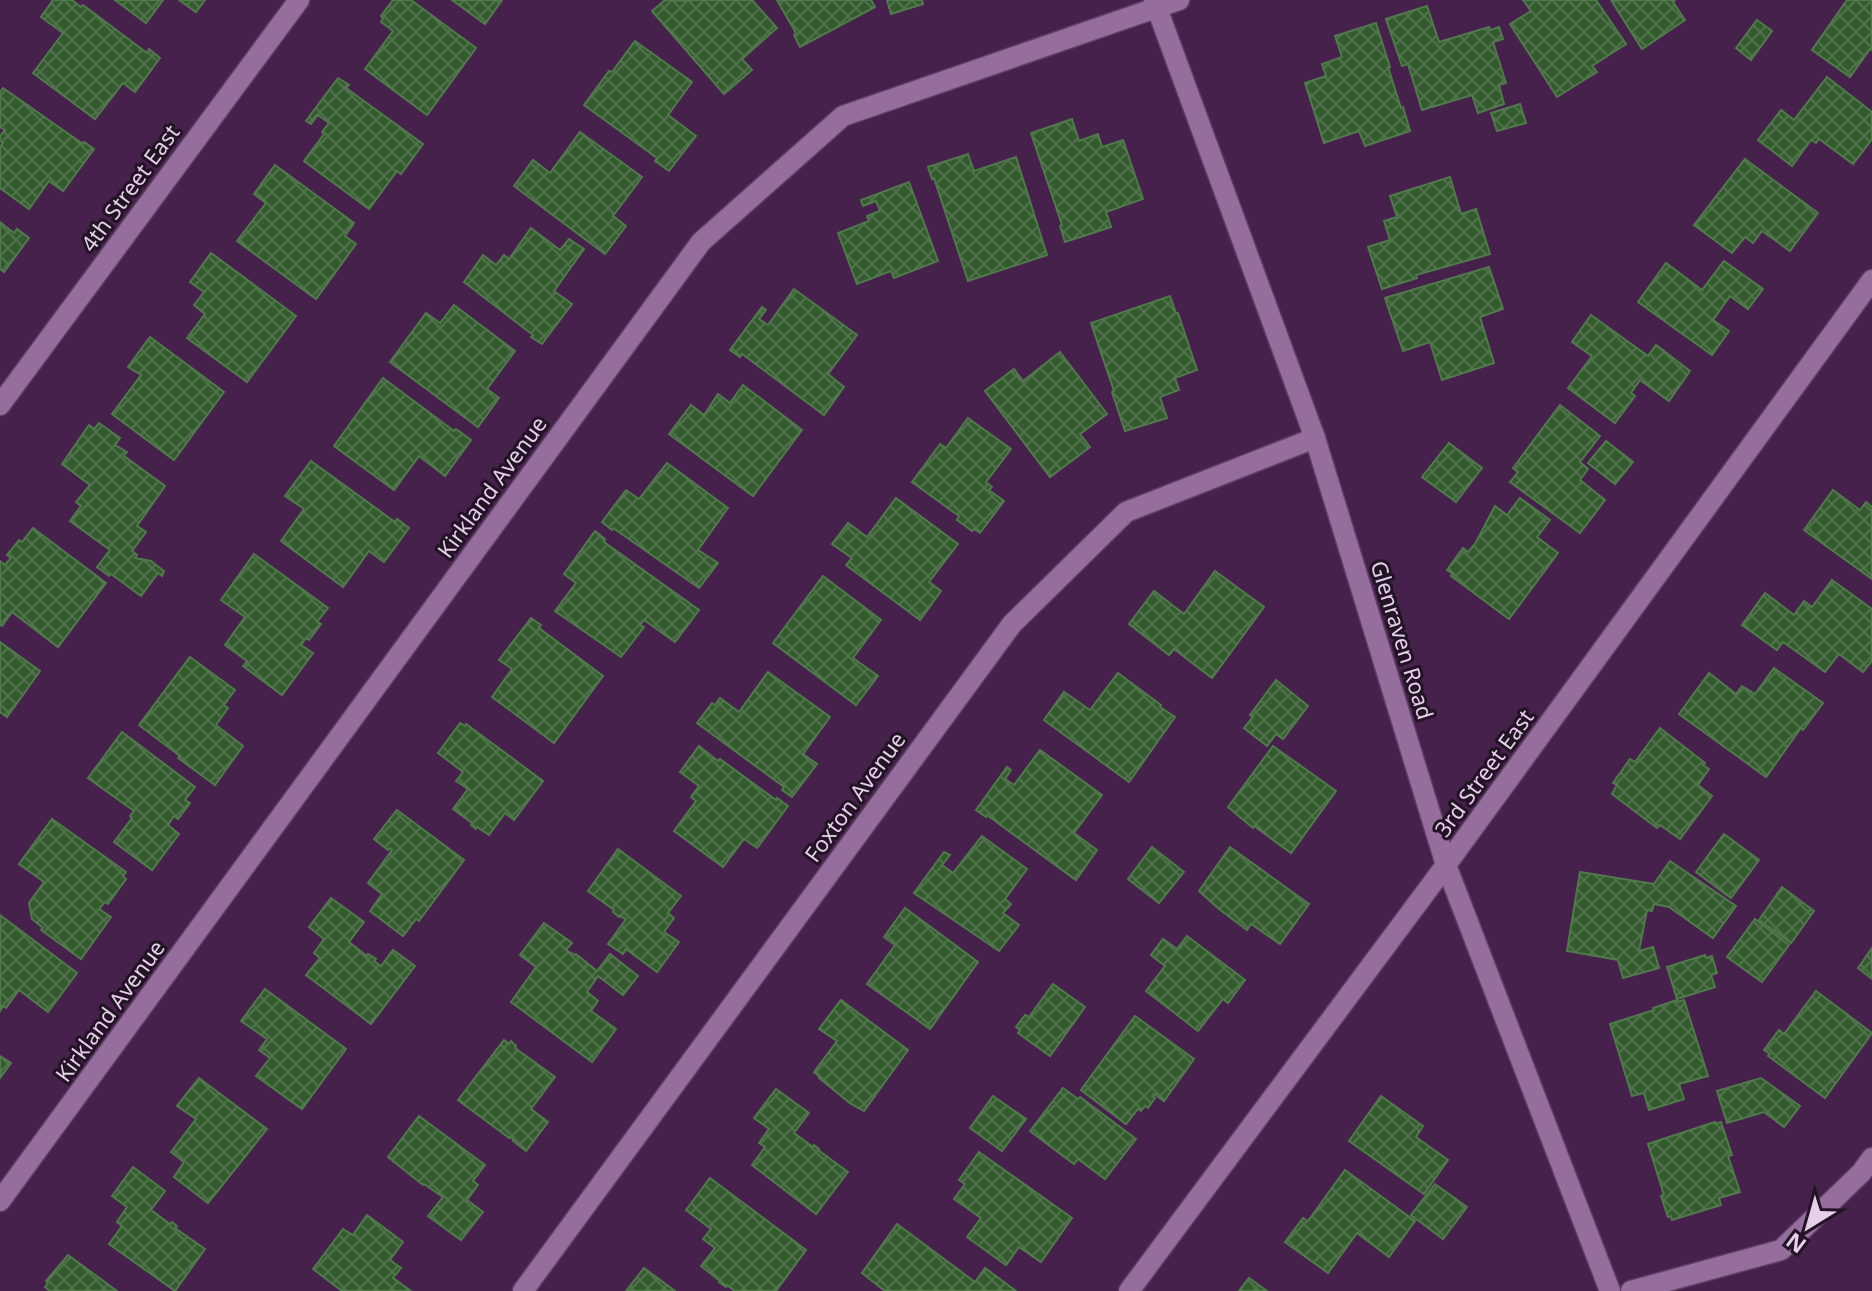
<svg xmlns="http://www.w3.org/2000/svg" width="1872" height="1291" font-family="'Noto Sans',sans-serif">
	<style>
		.building { fill: url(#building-cross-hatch); stroke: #517a4c; stroke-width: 2 }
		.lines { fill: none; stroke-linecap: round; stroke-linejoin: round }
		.minor-casing { stroke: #5f3f64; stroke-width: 23 }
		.minor { stroke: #966e9d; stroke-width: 20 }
		.labels { text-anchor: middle; stroke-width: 6; stroke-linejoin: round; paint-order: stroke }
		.street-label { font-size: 22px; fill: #e6d0e9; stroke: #221325 }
	</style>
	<defs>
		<pattern id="building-cross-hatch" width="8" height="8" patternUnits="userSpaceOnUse" patternTransform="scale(2)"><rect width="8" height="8" fill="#335b2e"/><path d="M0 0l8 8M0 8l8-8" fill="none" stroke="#51724c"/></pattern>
	</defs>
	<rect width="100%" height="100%" fill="#45214b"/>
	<!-- building -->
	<g class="building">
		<polygon points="53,0 72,0 81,7 83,5 147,53 149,49 160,58 135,92 123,83 95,119 33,73 63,33 41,17"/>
		<polygon points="115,0 163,0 146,23"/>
		<polygon points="179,0 205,0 196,12"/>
		<polygon points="393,0 411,0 476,48 427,115 365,69 393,31 381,22 383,18 381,16"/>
		<polygon points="452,0 502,0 485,24"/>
		<polygon points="665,0 690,1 692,0 752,0 777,28 742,59 752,70 724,94 652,11"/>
		<polygon points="777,0 871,0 875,7 800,47 794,35 796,33"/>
		<polygon points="887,0 922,0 923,4 891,14"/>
		<polygon points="1523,0 1596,0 1626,44 1592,66 1597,72 1557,97 1510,24 1531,11"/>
		<polygon points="1611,0 1675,0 1673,2 1685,20 1642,49"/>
		<polygon points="1847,0 1872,0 1872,50 1870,49 1850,77 1812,50"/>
		<polygon points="1427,6 1439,42 1489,27 1490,30 1499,27 1503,39 1493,42 1506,83 1499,85 1504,104 1478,113 1472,95 1422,110 1408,64 1402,66 1386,19"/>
		<polygon points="1757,20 1772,31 1751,60 1736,48"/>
		<polygon points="1376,23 1390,67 1388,67 1401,108 1403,107 1410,131 1365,146 1359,131 1324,143 1305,83 1326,76 1322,64 1342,57 1335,36"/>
		<polygon points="635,41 692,82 668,115 696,136 669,171 655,161 657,158 584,105 609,71 612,72"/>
		<polygon points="1827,77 1872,112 1872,139 1853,164 1819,139 1816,143 1811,140 1792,166 1758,140 1781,110 1794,120"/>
		<polygon points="338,78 349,85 346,88 423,144 401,174 397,171 369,209 304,161 324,134 322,132 329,123 318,115 311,124 306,121"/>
		<polygon points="3,88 83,144 84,142 94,149 63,191 49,181 29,209 0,188 0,147 3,143 0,141 0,136 5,130 0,127 0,92"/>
		<polygon points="1520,104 1526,123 1497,131 1491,113"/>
		<polygon points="1072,119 1079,141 1098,134 1102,147 1123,140 1143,199 1106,212 1111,227 1065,242 1060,226 1062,225 1031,133"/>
		<polygon points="580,132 642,177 613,216 626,226 605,254 514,186 533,160 550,173"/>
		<polygon points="968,154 974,171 1016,157 1047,255 968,281 934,178 932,179 928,167"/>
		<polygon points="1745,159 1818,213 1790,251 1762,231 1753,243 1745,237 1732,253 1694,225"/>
		<polygon points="275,165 354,223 345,236 356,244 316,299 237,241 266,203 254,194"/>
		<polygon points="1450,177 1461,214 1476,209 1490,254 1416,275 1417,278 1382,289 1368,247 1390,240 1384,221 1397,217 1390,196"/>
		<polygon points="909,182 938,261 894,278 891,271 857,284 838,233 869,221 867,216 880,211 876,201 863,206 861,200"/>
		<polygon points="0,222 14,233 17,229 29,238 4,272 0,269"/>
		<polygon points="531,228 560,250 569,239 584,249 554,291 572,304 542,344 531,337 533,335 464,282 483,255 496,265 504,255 509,259"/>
		<polygon points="211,253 296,316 247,382 187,338 205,314 194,305 204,292 190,282"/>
		<polygon points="1724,261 1763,289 1748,309 1730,296 1713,320 1729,331 1712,355 1638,302 1666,263 1702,290"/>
		<polygon points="1489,267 1503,309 1480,317 1494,363 1442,380 1430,342 1403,351 1385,298"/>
		<polygon points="794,289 857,335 828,374 844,387 824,415 742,354 740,357 730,350 762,307 766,310 759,319 768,325"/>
		<polygon points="1170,296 1176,313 1178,313 1197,370 1175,378 1179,390 1160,397 1167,418 1125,431 1112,392 1114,391 1091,323"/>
		<polygon points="454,305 515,351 487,389 499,398 478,427 390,362 426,313 440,323"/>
		<polygon points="1591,315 1648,356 1656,345 1690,371 1669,401 1640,380 1631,393 1635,396 1615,423 1568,388 1592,356 1572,342"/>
		<polygon points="150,337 224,392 174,460 112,414 141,375 128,367"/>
		<polygon points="1060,352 1107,414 1080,434 1090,447 1050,477 985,391 1014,369 1023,381"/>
		<polygon points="383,378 454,431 456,429 471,440 445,476 419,456 394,490 334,446"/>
		<polygon points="743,385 802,430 753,496 669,434 691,405 704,415 718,394 730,403"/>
		<polygon points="1560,405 1600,436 1580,462 1588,469 1580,480 1605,500 1580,533 1510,482 1518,472 1513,468"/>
		<polygon points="968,418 1011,449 986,482 992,487 989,490 1004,501 980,533 974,529 972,531 957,520 959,516 912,482 940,444 946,448"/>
		<polygon points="99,423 120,438 115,445 127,452 124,456 165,486 137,526 146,532 132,551 137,555 135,558 151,561 164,571 162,576 158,573 141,596 111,574 109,576 97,567 110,550 70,521 81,506 76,502 90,485 62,464 89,425 94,429"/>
		<polygon points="1606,441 1633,462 1615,484 1588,463"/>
		<polygon points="1449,443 1482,468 1456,502 1422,477"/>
		<polygon points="311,461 395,522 397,519 409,528 384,562 369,551 343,587 281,541 304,509 285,496"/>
		<polygon points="667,463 728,508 698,550 718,563 699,588 613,528 612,530 602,522 626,490 639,499"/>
		<polygon points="1833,490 1860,510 1866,502 1872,507 1872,579 1804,530"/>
		<polygon points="896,498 958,544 929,582 941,591 920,620 846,565 852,558 832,544 848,523 867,537"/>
		<polygon points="1520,498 1550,520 1537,537 1558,553 1509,619 1451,576 1453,574 1447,570 1463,548 1468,552 1475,544 1495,506 1507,515"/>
		<polygon points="33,528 106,583 58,647 12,612 2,626 0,625 0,561 5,565 11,558 7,555 19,540 22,542"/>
		<polygon points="595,531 605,539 604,542 699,610 675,642 644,620 640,625 644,627 621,657 555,611 576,583 564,574"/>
		<polygon points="254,554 328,608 317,622 321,624 309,640 306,638 301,645 313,653 282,695 243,666 247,661 225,645 245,617 221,600"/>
		<polygon points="1215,571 1264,607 1212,678 1174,649 1169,655 1129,624 1154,591 1184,614"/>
		<polygon points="823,576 881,620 853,658 878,676 856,705 773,643"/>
		<polygon points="1832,580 1872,609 1872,661 1863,672 1839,654 1825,672 1783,642 1777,650 1742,625 1765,593 1794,615 1804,601 1812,607"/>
		<polygon points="531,618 541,625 539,628 603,676 554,743 492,697 512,669 499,660"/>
		<polygon points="0,642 40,671 7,717 0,712"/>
		<polygon points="190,657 235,690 224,705 228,708 216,725 243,746 215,785 178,758 180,756 139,725"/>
		<polygon points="1774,668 1823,703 1803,730 1801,728 1766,777 1679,714 1709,673 1736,694 1742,686 1755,694"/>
		<polygon points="768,672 830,717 803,754 817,764 792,797 782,790 784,787 697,723 712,703 715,705 720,698 739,712"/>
		<polygon points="1118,673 1161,705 1160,707 1175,717 1129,782 1044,720 1064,692 1090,710"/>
		<polygon points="1276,680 1308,706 1283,739 1276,734 1267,746 1244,728 1253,717 1250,715"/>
		<polygon points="460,723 465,726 466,724 543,781 514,820 505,813 489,835 477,827 476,829 471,825 472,823 453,809 468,789 456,781 463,772 438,753"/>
		<polygon points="1660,728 1705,763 1703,765 1709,769 1698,785 1712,796 1680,839 1660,825 1657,828 1612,794 1617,785 1613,783 1630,759 1635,762"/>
		<polygon points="122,732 195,787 185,800 190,803 178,819 174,816 168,825 179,834 152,870 114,842 132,818 130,816 134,811 88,778"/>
		<polygon points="699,746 718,761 720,759 776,800 777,798 788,806 757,848 744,839 723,867 674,831 696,801 691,797 699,786 680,772"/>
		<polygon points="1273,746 1336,791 1291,853 1254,826 1253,828 1228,807"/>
		<polygon points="1040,750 1102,795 1074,833 1097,850 1076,880 987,815 986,817 976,810 1007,767 1011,770 1005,779 1014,785"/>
		<polygon points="397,810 464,860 419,921 416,919 403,936 370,911 382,894 368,883 392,850 389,848 388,850 374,839"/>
		<polygon points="52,819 126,872 123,876 126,879 108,904 105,902 99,909 111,917 81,959 41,930 43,928 32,919 29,903 44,882 19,864"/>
		<polygon points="1724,834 1759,860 1731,898 1696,872"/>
		<polygon points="982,836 1027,869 1005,899 1011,904 1003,913 1019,925 999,951 914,893 944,852 950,855 942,865 953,873"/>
		<polygon points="1152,847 1184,872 1159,903 1128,879"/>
		<polygon points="1230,847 1309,904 1280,944 1251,924 1247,930 1219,909 1199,891"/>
		<polygon points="618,849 681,896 668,913 674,918 664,932 679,942 657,972 626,949 623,954 608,944 626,919 620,916 619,917 613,912 614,910 588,891"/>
		<polygon points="1670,861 1736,906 1713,938 1669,907 1654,904 1652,911 1647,910 1639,951 1653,947 1659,968 1623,978 1618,960 1567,951 1580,872 1654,884"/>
		<polygon points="1782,887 1814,911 1791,943 1759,920"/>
		<polygon points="331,898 364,922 349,942 367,956 368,954 376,959 374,961 381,966 393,950 415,966 371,1024 306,975 320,958 314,953 324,939 309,927"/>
		<polygon points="905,908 978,962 930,1029 867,984 895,945 884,937"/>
		<polygon points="0,915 77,973 48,1012 19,990 6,1008 3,1006 0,1011"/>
		<polygon points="1755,919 1789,945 1762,982 1727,957"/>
		<polygon points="544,923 572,943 566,950 575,955 576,954 597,971 610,954 638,976 623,995 598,976 587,992 598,1001 591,1011 616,1029 592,1062 511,1002 536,967 520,955"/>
		<polygon points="1187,936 1245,980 1228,1003 1223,999 1198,1031 1146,991 1165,966 1151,955 1163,939 1177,949"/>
		<polygon points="1872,948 1872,979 1858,968"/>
		<polygon points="1705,955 1706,958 1712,956 1717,973 1711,975 1715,987 1677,999 1667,967"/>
		<polygon points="1053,984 1085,1007 1050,1056 1018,1033 1020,1030 1016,1027 1025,1015 1029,1017"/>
		<polygon points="265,989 346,1049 302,1109 256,1076 270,1058 259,1050 267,1039 241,1021"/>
		<polygon points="1816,991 1872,1033 1825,1098 1768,1056 1770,1054 1764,1050 1779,1030 1784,1034"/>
		<polygon points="841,1000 908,1050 864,1111 851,1104 819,1078 820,1077 814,1072 837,1041 819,1029"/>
		<polygon points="1677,1000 1677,1002 1684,1000 1708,1076 1679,1084 1684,1099 1649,1110 1644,1093 1632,1096 1610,1024 1654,1010 1653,1008"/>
		<polygon points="1135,1016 1194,1059 1164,1101 1154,1094 1152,1096 1155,1098 1148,1108 1145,1106 1141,1111 1138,1109 1126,1124 1081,1090"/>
		<polygon points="504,1040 509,1044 511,1041 516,1046 515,1048 555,1077 531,1109 548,1122 526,1151 513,1141 514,1140 510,1137 509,1138 458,1100"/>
		<polygon points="0,1056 11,1063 0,1078"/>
		<polygon points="199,1078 267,1129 208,1203 174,1177 184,1162 171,1152 196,1119 177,1106"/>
		<polygon points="1761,1078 1800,1106 1784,1127 1764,1112 1727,1123 1717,1091"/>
		<polygon points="1063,1088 1078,1099 1080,1097 1136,1139 1105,1179 1078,1159 1074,1164 1030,1131"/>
		<polygon points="776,1089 809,1113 794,1133 813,1147 814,1145 819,1149 818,1150 848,1172 816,1214 752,1165 765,1147 759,1143 769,1129 754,1118"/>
		<polygon points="993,1096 1026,1119 1002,1151 970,1128"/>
		<polygon points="1381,1096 1423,1126 1416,1137 1448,1160 1424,1194 1349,1141"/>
		<polygon points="419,1116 485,1165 473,1181 478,1185 467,1200 483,1212 461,1240 428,1216 443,1197 424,1184 423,1185 388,1157"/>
		<polygon points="1715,1122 1715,1124 1721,1122 1732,1155 1728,1156 1740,1192 1719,1198 1721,1205 1672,1220 1671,1216 1668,1217 1661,1196 1664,1195 1648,1144"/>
		<polygon points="979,1152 1072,1218 1041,1262 1019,1247 1006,1265 967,1237 981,1218 954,1199 965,1184 959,1180"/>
		<polygon points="133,1167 165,1191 151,1210 170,1224 172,1222 177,1226 175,1228 205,1249 175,1291 109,1244 122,1226 117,1222 127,1207 112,1196"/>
		<polygon points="1345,1170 1415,1221 1389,1257 1357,1233 1328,1273 1285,1242 1303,1218 1308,1221"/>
		<polygon points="710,1178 806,1250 776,1291 735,1291 727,1285 726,1287 719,1282 720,1281 701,1266 715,1248 703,1239 711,1229 686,1210"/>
		<polygon points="1435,1184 1467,1207 1443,1239 1411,1215"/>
		<polygon points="367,1215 403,1242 390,1260 401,1268 393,1278 411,1291 342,1291 313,1269 343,1229 353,1235"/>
		<polygon points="897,1224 975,1282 985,1268 1016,1291 885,1291 862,1273"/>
		<polygon points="68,1255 117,1291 50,1291 45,1287 48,1283 46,1281"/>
		<polygon points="644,1268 675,1291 626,1291"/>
		<polygon points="1249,1278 1267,1291 1239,1291"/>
	</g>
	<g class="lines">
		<defs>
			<g id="minor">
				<polyline points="1154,0 1315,438 1446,865 1610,1291"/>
				<polyline points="0,405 299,0"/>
				<polyline points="0,1201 701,242 843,116 1179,0"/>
				<polyline points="523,1291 1012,624 1126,512 1315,438"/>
				<polyline points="1129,1291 1446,865 1872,280"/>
				<polyline points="1631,1291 1781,1250 1861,1173 1872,1158"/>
			</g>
		</defs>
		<!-- minor casing -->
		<use href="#minor" class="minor-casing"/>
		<!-- minor -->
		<use href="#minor" class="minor"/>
	</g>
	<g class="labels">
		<!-- street labels -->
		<g class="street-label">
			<text transform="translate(130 188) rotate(-54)" y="8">4th Street East</text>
			<text transform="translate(492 487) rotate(-54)" y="8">Kirkland Avenue</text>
			<text transform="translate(1402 640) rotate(73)" y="8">Glenraven Road</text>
			<text transform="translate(1484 773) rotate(-54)" y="8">3rd Street East</text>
			<text transform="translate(855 797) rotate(-54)" y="8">Foxton Avenue</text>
			<text transform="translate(110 1011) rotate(-54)" y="8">Kirkland Avenue</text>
		</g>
	</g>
	<!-- north arrow -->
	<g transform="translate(1808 1227) rotate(217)" stroke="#221325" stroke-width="6" paint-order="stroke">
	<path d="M0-6L14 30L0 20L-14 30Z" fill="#e6d0e9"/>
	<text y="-12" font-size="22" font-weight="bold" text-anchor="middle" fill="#e6d0e9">N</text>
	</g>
</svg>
